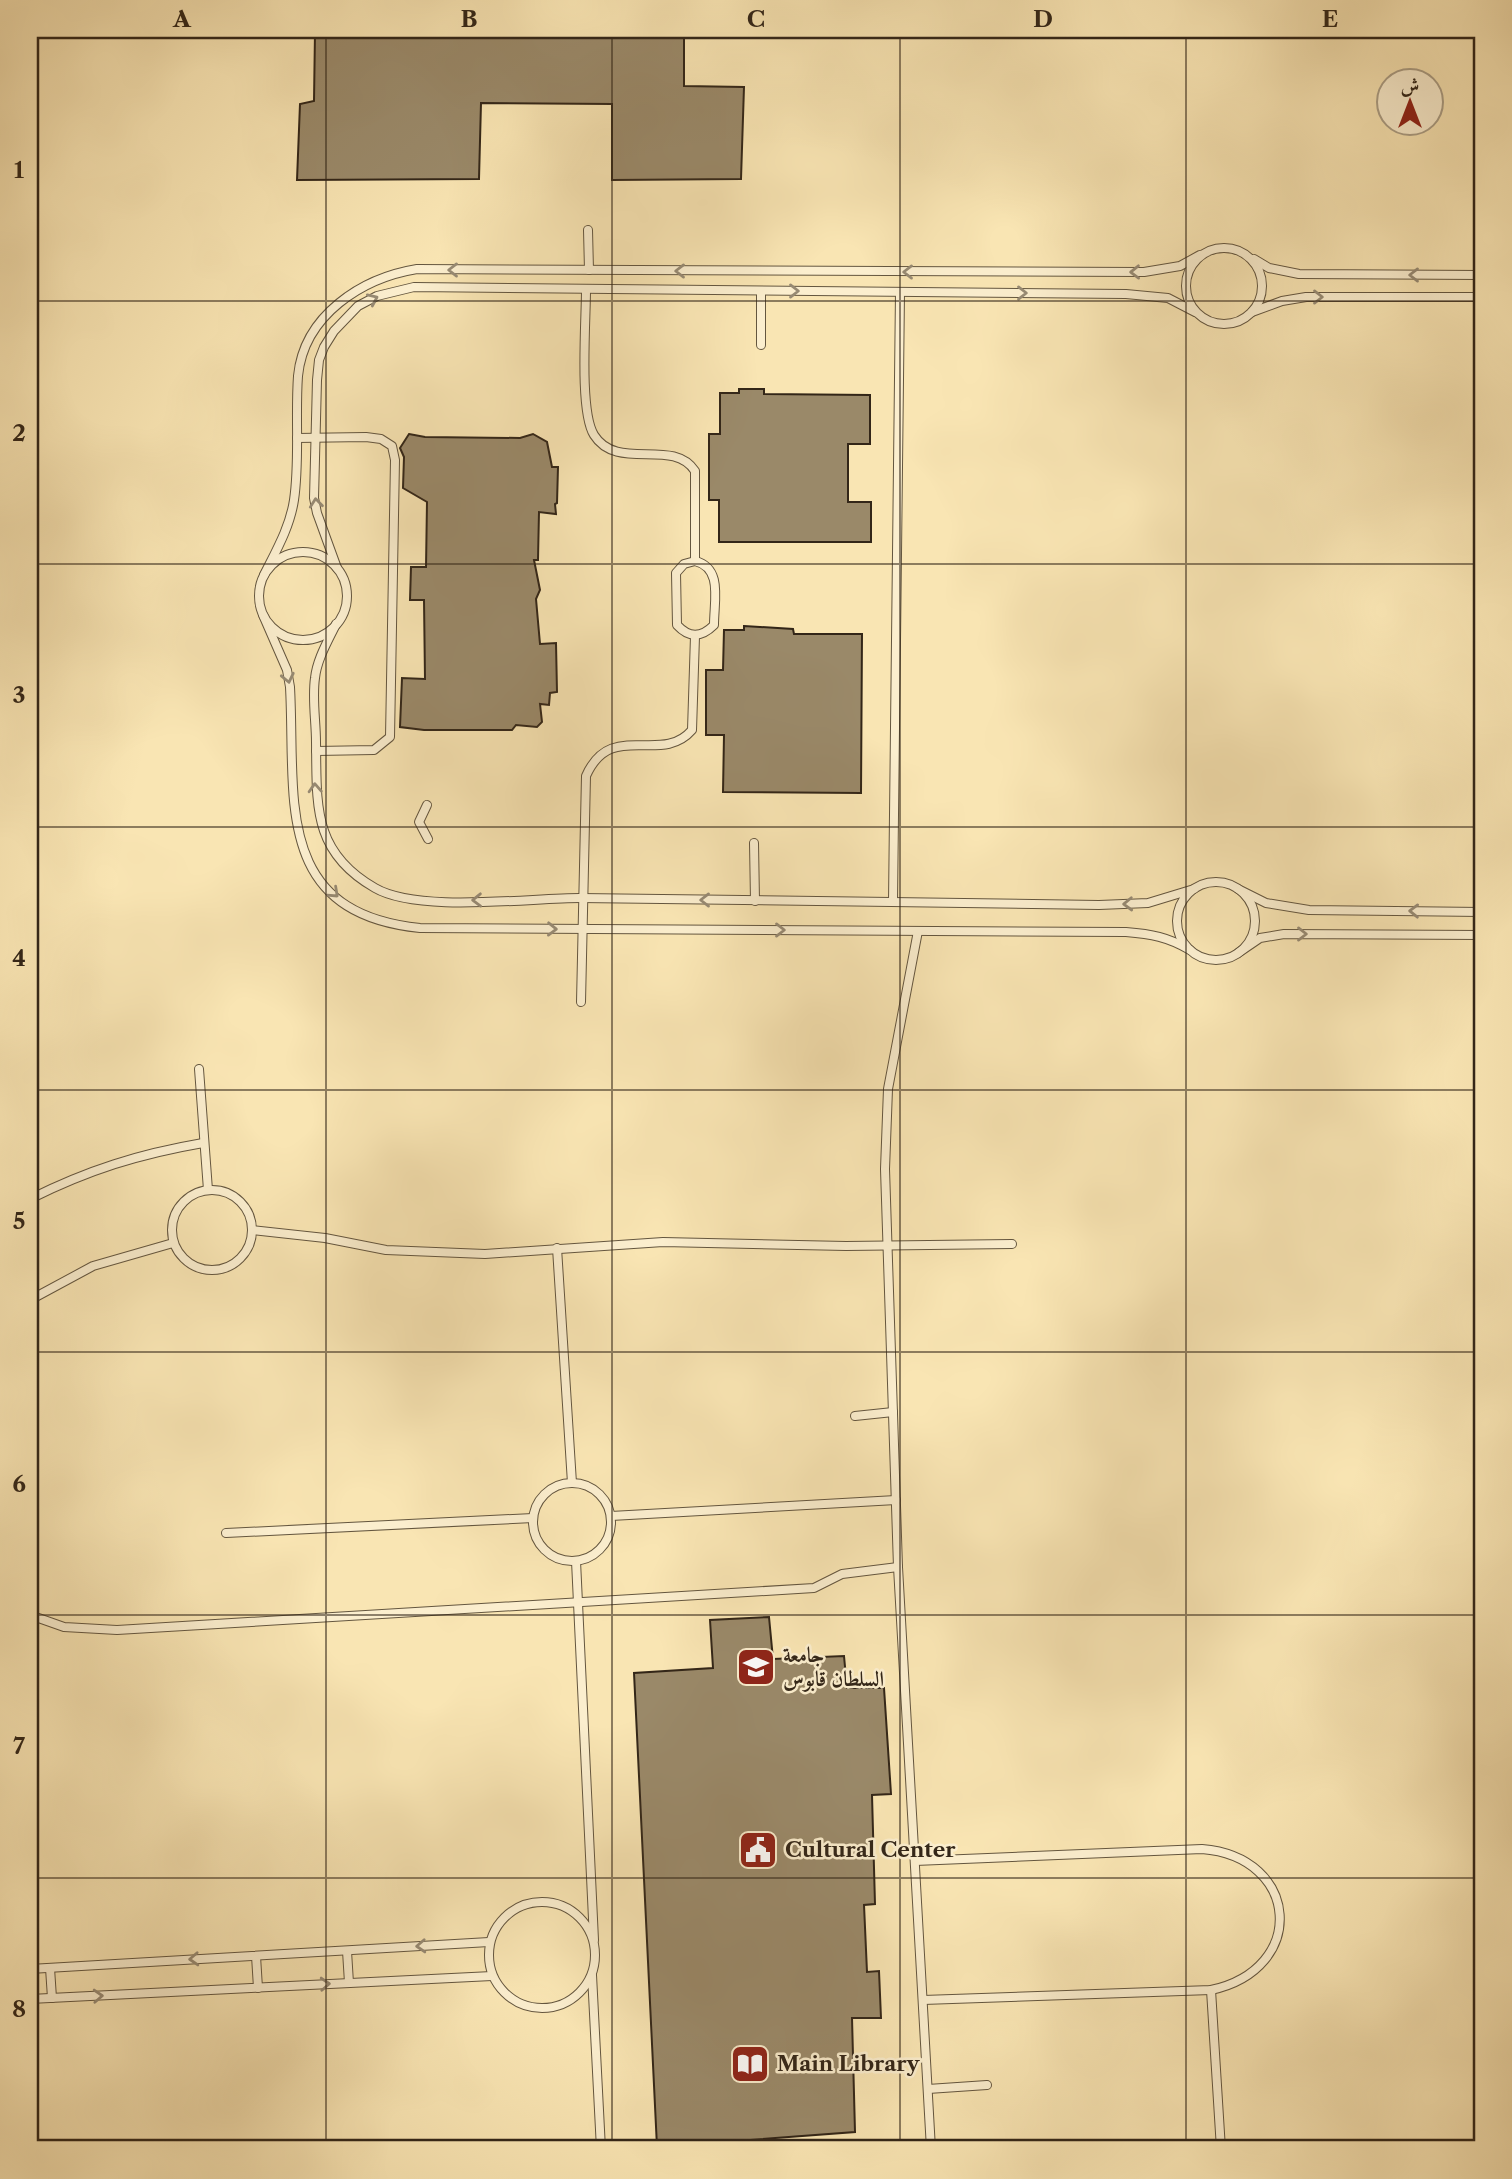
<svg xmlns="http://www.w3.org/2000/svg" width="1512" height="2179" font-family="'Libre Caslon Text',Amiri,serif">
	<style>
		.building { fill: #9a8969; stroke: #332618; stroke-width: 2 }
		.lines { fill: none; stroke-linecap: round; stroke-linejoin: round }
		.lane-casing { stroke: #64563f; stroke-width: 10 }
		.lane { stroke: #fbeece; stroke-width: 8 }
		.oneway { stroke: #978a73 }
		.grid { fill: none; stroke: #332618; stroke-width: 2; stroke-opacity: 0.55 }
		.labels { text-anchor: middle; stroke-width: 5; stroke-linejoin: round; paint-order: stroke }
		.poi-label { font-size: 21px; font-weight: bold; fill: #332618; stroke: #fbeece; text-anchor: start }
		.neatline { fill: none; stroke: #332618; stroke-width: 2.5 }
		.grid-label { font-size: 23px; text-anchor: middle; font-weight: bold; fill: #332618 }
	</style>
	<rect width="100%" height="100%" fill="#f9e5b3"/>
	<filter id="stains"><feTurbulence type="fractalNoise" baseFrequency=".00286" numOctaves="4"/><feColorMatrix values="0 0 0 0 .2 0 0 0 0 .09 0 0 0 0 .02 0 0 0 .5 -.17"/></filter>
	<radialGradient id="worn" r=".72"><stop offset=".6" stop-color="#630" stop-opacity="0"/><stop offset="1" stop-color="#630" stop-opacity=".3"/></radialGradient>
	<!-- building -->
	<g class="building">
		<polygon points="315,32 684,35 684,86 744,87 741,179 612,180 612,104 481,103 479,179 297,180 300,104 314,101"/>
		<polygon points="739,389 764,389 764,394 870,395 870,444 848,444 848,502 871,502 871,542 719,542 719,500 709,500 709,434 720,434 720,393 739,393"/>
		<polygon points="409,434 425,437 520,438 533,434 547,442 552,467 558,467 557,503 555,504 556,514 539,512 538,560 534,560 540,590 536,599 540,644 556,643 557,692 550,693 549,705 540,704 542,722 537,727 516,725 512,730 424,730 400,727 402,678 425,679 424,600 410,600 411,567 426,567 427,502 403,488 404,457 400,448"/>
		<polygon points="744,626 793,629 794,634 862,634 861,793 723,792 724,735 706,735 706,670 723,670 724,630 744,630"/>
		<polygon points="769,1617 773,1659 844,1656 847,1688 884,1688 891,1794 872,1795 875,1904 864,1905 867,1972 879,1971 881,2018 852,2018 855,2132 657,2147 634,1673 713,1668 710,1620"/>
	</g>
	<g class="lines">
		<defs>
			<g id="lane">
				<polyline points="588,230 589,270"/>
				<circle cx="1224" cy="286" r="38"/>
				<polyline points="1254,259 1269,268 1299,274 1482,275"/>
				<path d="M586 290C586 322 579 411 594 435 617 472 673 437 695 471V561"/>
				<polyline points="761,291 761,345"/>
				<polyline points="1252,312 1282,301 1306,297 1482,297"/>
				<polyline points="297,438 366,437 381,439 392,446 395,460 390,737 374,750 316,751"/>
				<circle cx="303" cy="596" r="44"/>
				<path d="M695 561C723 568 714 600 714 625 701 638 689 638 677 625L676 573 684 564Z"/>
				<polyline points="337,568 317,513 314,498 317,380 319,360 324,347 334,331 358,306 377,296 414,287 1126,294 1168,298 1195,312"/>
				<path d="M264 575C276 551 290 527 294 500 300 460 295 417 298 376 304 315 362 278 417 269L1144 272 1180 266 1200 255"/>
				<path d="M263 615 287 670 290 687C296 797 272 913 420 928L1126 932C1151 934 1168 937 1190 950"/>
				<path d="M336 624C328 641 317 659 315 678 312 699 316 721 316 742 317 805 312 852 375 888 418 913 528 898 580 898 753 899 926 903 1099 905L1148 903 1194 889"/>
				<polyline points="427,805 419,822 428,839"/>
				<polyline points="754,843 755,901"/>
				<circle cx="1216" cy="921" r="39"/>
				<polyline points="1238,889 1266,903 1309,910 1482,912"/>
				<polyline points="893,902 900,292"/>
				<polyline points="918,931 888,1089 885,1169 898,1567 931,2149"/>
				<polyline points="1238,953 1260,938 1284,934 1482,935"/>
				<path d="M581 1002 586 776C611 719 661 766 692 730L695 636"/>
				<polyline points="199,1069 208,1190"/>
				<circle cx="212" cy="1230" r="40"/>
				<path d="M30 1199C88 1170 139 1154 203 1143"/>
				<polyline points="252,1230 325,1238 386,1250 485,1254 663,1242 846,1246 1012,1244"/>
				<polyline points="557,1248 572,1483"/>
				<polyline points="30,1300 93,1266 173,1243"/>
				<polyline points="855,1416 893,1412"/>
				<circle cx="572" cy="1522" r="39"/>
				<polyline points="611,1516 896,1500"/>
				<polyline points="226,1533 533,1518"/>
				<polyline points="576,1561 594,1940"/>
				<polyline points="30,1615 64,1627 117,1630 814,1588 842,1574 898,1567"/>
				<path d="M915 1861 1202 1849C1300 1857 1308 1969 1211 1990L923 2000"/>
				<circle cx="542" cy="1955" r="53"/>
				<polyline points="347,1951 349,1983"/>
				<polyline points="256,1956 258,1988"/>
				<polyline points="50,1968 52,1998"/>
				<polyline points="30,1969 489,1942"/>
				<polyline points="592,1975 601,2149"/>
				<polyline points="1211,1990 1221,2149"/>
				<polyline points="30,1999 492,1976"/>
				<polyline points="928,2089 987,2085"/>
				<polyline points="1150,2149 1220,2147"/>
			</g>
		</defs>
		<!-- lane casing -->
		<use href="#lane" class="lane-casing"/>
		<!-- lane -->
		<use href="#lane" class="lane"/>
	</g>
	<!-- one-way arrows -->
	<defs><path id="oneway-chevron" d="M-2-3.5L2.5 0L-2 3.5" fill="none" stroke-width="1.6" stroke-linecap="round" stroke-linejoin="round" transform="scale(1.75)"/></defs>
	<g class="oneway">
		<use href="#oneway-chevron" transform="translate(453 270) rotate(-180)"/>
		<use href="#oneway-chevron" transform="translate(680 271) rotate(-180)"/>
		<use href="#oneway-chevron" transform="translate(908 272) rotate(-180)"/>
		<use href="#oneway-chevron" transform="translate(1135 272) rotate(179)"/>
		<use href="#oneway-chevron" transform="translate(1414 275) rotate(-180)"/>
		<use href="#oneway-chevron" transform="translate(794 291)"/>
		<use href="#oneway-chevron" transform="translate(1022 293)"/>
		<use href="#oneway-chevron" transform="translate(1318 297)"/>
		<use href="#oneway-chevron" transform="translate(373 299) rotate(-24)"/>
		<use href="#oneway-chevron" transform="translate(316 503) rotate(-96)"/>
		<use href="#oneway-chevron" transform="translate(288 678) rotate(78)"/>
		<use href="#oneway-chevron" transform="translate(315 788) rotate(-93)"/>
		<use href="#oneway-chevron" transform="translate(334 893) rotate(43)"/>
		<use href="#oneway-chevron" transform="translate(477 900) rotate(179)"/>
		<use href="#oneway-chevron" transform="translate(705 900) rotate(-180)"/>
		<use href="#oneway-chevron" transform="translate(1128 904) rotate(178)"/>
		<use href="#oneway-chevron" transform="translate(1414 911) rotate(-179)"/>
		<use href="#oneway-chevron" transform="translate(552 929) rotate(1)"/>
		<use href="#oneway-chevron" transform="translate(780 930)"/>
		<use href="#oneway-chevron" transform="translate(1302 934)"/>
		<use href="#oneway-chevron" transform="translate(421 1946) rotate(177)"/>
		<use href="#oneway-chevron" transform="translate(194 1959) rotate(177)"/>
		<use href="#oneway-chevron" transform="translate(325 1984) rotate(-3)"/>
		<use href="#oneway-chevron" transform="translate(98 1996) rotate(-3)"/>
	</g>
	<!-- grid -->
	<path class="grid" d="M326 30V2149M612 30V2149M900 30V2149M1186 30V2149M30 301H1482M30 564H1482M30 827H1482M30 1090H1482M30 1352H1482M30 1615H1482M30 1878H1482"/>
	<!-- icons -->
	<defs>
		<symbol id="university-square" viewBox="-11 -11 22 22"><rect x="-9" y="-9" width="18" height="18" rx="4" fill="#8f2418" stroke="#fbeece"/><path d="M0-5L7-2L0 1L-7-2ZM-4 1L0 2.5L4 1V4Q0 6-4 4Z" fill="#fff"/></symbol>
		<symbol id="civic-square" viewBox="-11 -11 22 22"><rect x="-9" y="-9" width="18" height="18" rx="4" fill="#8f2418" stroke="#fbeece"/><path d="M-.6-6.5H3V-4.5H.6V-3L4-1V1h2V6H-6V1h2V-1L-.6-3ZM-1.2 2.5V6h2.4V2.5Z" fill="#fff"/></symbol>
		<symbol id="library-square" viewBox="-11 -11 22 22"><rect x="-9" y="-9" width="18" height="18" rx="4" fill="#8f2418" stroke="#fbeece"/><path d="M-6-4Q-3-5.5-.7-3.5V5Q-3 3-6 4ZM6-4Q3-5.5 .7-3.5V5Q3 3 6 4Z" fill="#fff"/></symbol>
	</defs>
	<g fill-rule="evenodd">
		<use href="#university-square" x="734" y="1645" width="44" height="44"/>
		<use href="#civic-square" x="736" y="1828" width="44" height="44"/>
		<use href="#library-square" x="728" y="2042" width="44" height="44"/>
	</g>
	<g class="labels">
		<!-- poi labels -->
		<g class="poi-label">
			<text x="783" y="1662">جامعة<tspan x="783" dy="24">السلطان قابوس</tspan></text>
			<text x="785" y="1857">Cultural Center</text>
			<text x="777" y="2071">Main Library</text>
		</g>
	</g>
	<!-- margin -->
	<rect width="1512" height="2179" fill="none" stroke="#f9e5b3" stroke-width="77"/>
	<!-- north arrow -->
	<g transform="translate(1410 102)"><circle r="33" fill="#fbeece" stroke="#ab9e85" stroke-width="2"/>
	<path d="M0-5L12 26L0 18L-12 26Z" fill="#8f2418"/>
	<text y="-10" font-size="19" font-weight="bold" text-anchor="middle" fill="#332618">ش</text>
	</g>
	<rect x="38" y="38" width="1436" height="2102" class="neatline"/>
	<g class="grid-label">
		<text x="182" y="27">A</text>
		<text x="469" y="27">B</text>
		<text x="756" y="27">C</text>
		<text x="1043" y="27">D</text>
		<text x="1330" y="27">E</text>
		<text x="19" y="178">1</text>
		<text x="19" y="441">2</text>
		<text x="19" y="703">3</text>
		<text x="19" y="966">4</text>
		<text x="19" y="1229">5</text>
		<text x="19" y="1492">6</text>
		<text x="19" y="1754">7</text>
		<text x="19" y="2017">8</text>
	</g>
	<rect width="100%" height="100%" filter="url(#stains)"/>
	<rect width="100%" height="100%" fill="url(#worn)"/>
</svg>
